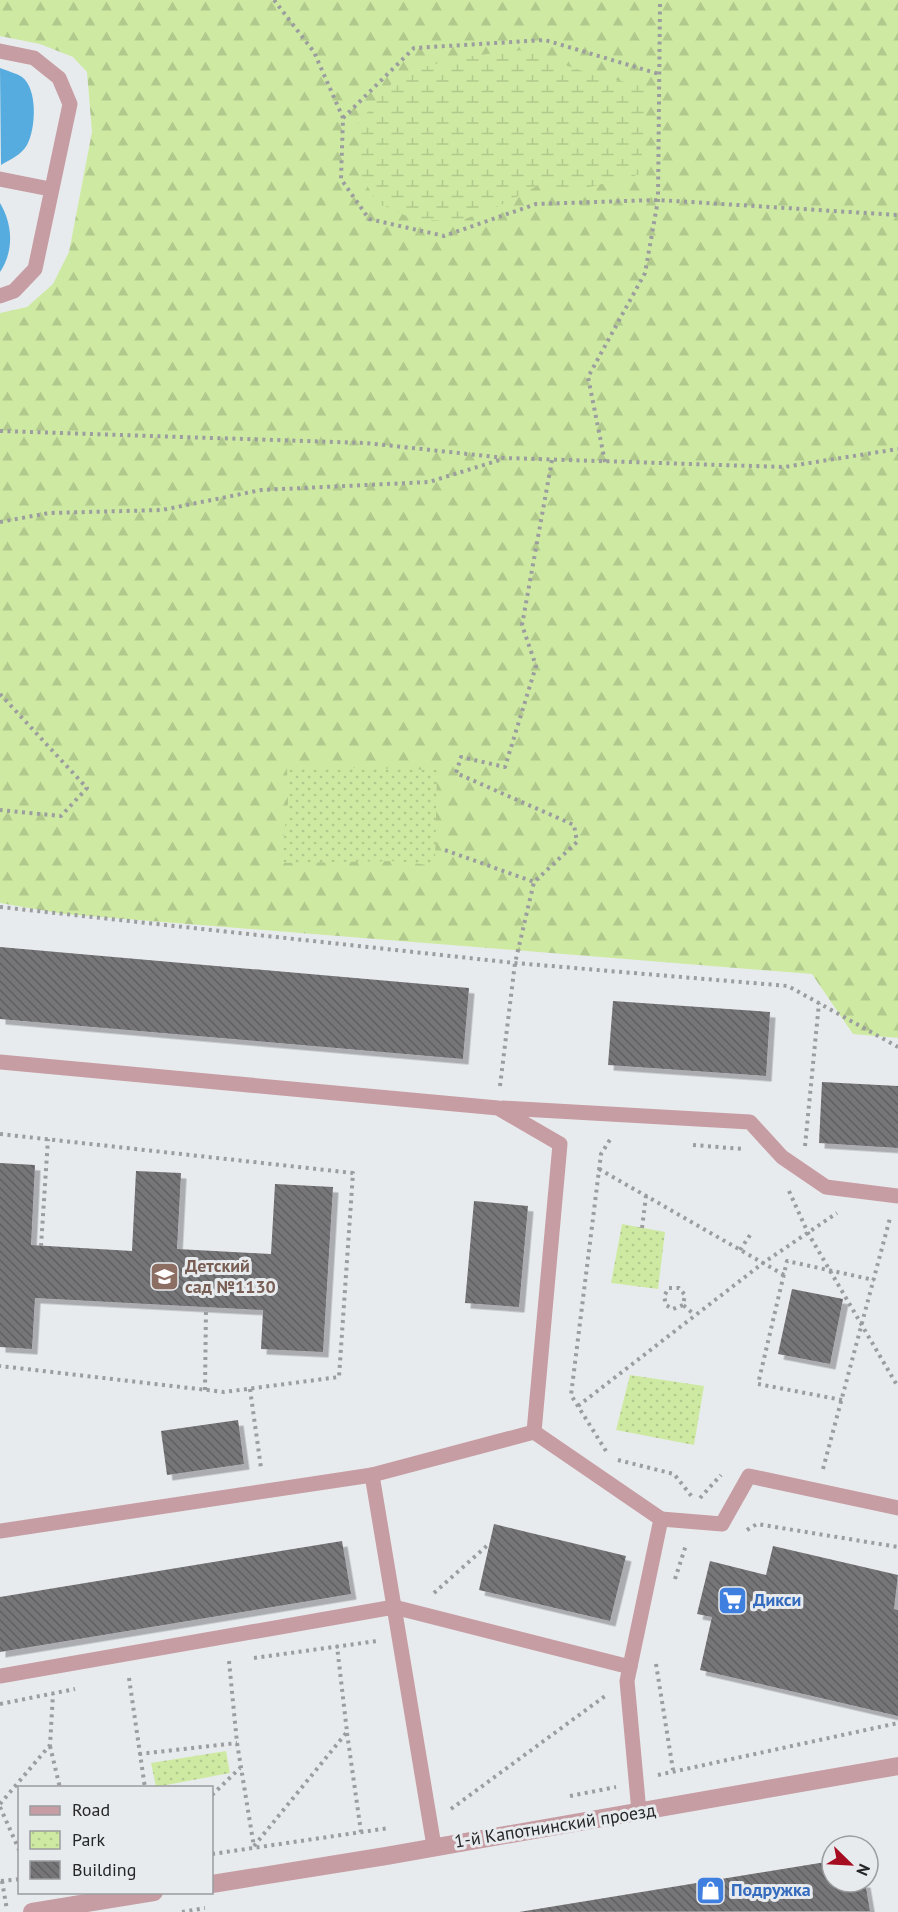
<svg xmlns="http://www.w3.org/2000/svg" width="898" height="1912" font-family="'PT Sans',sans-serif">
	<style>
		.forest { fill: url(#forest-firs) }
		.wetland { fill: url(#wetland-marsh) }
		.park { fill: url(#park-dots) }
		.water { fill: #57acdf }
		.building { fill: url(#building-back-hatch); filter: url(#shadow) }
		.lines { fill: none; stroke-linecap: round; stroke-linejoin: round }
		.path { stroke: #9b9d9f; stroke-width: 4; stroke-dasharray: 3 4.5; stroke-linecap: butt }
		.service { stroke: #c79da4; stroke-width: 15 }
		.tertiary { stroke: #c79da4; stroke-width: 18 }
		.labels { text-anchor: middle; stroke-width: 6; stroke-linejoin: round; paint-order: stroke }
		.education-label { font-size: 18px; font-weight: bold; fill: #785e54; stroke: #e8ebee; text-anchor: start }
		.shop-label { font-size: 18px; font-weight: bold; fill: #366cbe; stroke: #e8ebee; text-anchor: start }
		.street-label { font-size: 18px; fill: #252627; stroke: #e8ebee }
	</style>
	<defs>
		<pattern id="forest-firs" width="22" height="20" patternUnits="userSpaceOnUse" patternTransform="scale(1.5)"><rect width="22" height="20" fill="#ceeaa2"/><path d="M5 1l3.5 6h-7zM16 11l3.5 6h-7z" fill="#b1c98c"/></pattern>
		<pattern id="wetland-marsh" width="20" height="14" patternUnits="userSpaceOnUse" patternTransform="scale(1.5)"><rect width="20" height="14" fill="#ceeaa2"/><path d="M1 5h8M5 5V1M11 12h8M15 12V8" fill="none" stroke="#b1c98c"/></pattern>
		<pattern id="park-dots" width="8" height="8" patternUnits="userSpaceOnUse" patternTransform="scale(1.5)"><rect width="8" height="8" fill="#ceeaa2"/><path d="M2 2h.1M6 6h.1" fill="none" stroke="#b1c98c" stroke-width="1.8" stroke-linecap="round"/></pattern>
		<pattern id="building-back-hatch" width="6" height="6" patternUnits="userSpaceOnUse" patternTransform="scale(1.5)"><rect width="6" height="6" fill="#767578"/><path d="M-1 5l2 2M0 0l6 6M5-1l2 2" fill="none" stroke="#616062"/></pattern>
		<filter id="shadow"><feDropShadow dx="5.5" dy="5.5" stdDeviation="0" flood-color="#0004"/></filter>
	</defs>
	<rect width="100%" height="100%" fill="#e8ebee"/>
	<!-- forest -->
	<polygon class="forest" points="0,0 898,0 898,1038 853,1034 812,974 64,914 0,903 0,313 27,307 53,284 69,252 92,132 87,72 73,57 40,44 0,36"/>
	<!-- wetland -->
	<polygon class="wetland" points="522,50 588,73 646,87 641,174 555,196 545,182 497,207 457,222 411,218 376,202 361,174 358,123 401,73 462,57"/>
	<!-- park -->
	<g class="park">
		<polygon points="287,766 437,770 435,866 398,861 280,863 288,803"/>
		<polygon points="622,1224 665,1232 658,1289 611,1283"/>
		<polygon points="630,1375 704,1386 694,1445 616,1430"/>
		<polygon points="226,1751 230,1773 156,1787 151,1763"/>
	</g>
	<!-- water -->
	<g class="water">
		<path d="M0 68C7 71 16 73 22 77 38 89 36 129 27 145 21 155 11 159 1 165Z"/>
		<path d="M0 203C13 225 14 251 0 272Z"/>
	</g>
	<!-- building -->
	<g class="building">
		<polygon points="0,947 469,988 463,1059 0,1019"/>
		<polygon points="613,1001 770,1012 766,1076 608,1065"/>
		<polygon points="822,1082 898,1086 898,1148 819,1143"/>
		<polygon points="0,1163 35,1165 31,1245 132,1251 136,1171 181,1173 177,1249 271,1254 275,1184 333,1187 323,1352 261,1349 263,1310 35,1298 32,1349 0,1347"/>
		<polygon points="474,1201 528,1206 519,1307 465,1303"/>
		<polygon points="792,1289 843,1299 830,1364 778,1354"/>
		<polygon points="238,1420 244,1464 167,1475 161,1431"/>
		<polygon points="494,1524 626,1556 610,1621 479,1590"/>
		<polygon points="342,1541 351,1594 0,1652 0,1597"/>
		<polygon points="773,1546 898,1575 894,1609 898,1610 898,1716 700,1670 712,1617 697,1614 710,1561 766,1575"/>
		<polygon points="832,1861 832,1882 865,1882 870,1911 519,1912"/>
	</g>
	<g class="lines">
		<!-- path -->
		<g class="path">
			<polyline points="274,0 314,52 343,118 341,179 369,219 444,236 536,204 658,200 898,215"/>
			<polyline points="343,118 414,48 545,40 659,74"/>
			<polyline points="0,431 366,443 505,458 784,467 898,449"/>
			<polyline points="605,462 588,377 645,273 658,200 660,0"/>
			<polyline points="0,522 49,513 162,510 261,490 429,482 503,459"/>
			<polyline points="0,694 87,788 61,816 0,810"/>
			<polyline points="445,850 534,882"/>
			<polyline points="0,907 515,963 788,986 898,1047"/>
			<polyline points="500,1086 515,963 534,882 577,842 574,825 456,773 461,757 505,767 536,666 522,625 552,460"/>
			<polyline points="0,1134 353,1173 339,1377 224,1392 0,1366"/>
			<polyline points="693,1145 743,1149"/>
			<polyline points="805,1146 819,1003"/>
			<polyline points="599,1169 763,1263 837,1213"/>
			<polyline points="789,1191 808,1233 898,1387"/>
			<polyline points="642,1228 646,1196"/>
			<polyline points="41,1246 48,1139"/>
			<polyline points="740,1250 750,1235"/>
			<polyline points="683,1305 673,1309 666,1305 664,1296 669,1288 679,1288 685,1295 683,1305 695,1315"/>
			<polyline points="250,1389 261,1468"/>
			<polyline points="205,1390 206,1307"/>
			<polyline points="842,1400 758,1384 787,1261 874,1280"/>
			<polyline points="578,1406 763,1263 784,1275"/>
			<polyline points="606,1451 571,1395 601,1154 611,1138"/>
			<polyline points="618,1460 674,1474 693,1498"/>
			<polyline points="823,1469 890,1218"/>
			<polyline points="700,1498 721,1475"/>
			<polyline points="747,1530 757,1524 898,1547"/>
			<polyline points="675,1579 686,1545"/>
			<polyline points="434,1593 489,1544"/>
			<polyline points="254,1658 377,1641"/>
			<polyline points="229,1661 237,1743 254,1847"/>
			<polyline points="656,1664 673,1770"/>
			<polyline points="129,1678 145,1788"/>
			<polyline points="0,1704 75,1689"/>
			<polyline points="347,1733 361,1832"/>
			<polyline points="50,1746 60,1788"/>
			<polyline points="139,1754 237,1743"/>
			<polyline points="658,1775 898,1723"/>
			<polyline points="212,1795 240,1768"/>
			<polyline points="570,1796 616,1787"/>
			<polyline points="0,1804 50,1745 53,1694"/>
			<polyline points="0,1807 20,1852"/>
			<polyline points="451,1809 605,1696"/>
			<polyline points="254,1846 347,1732 337,1646"/>
			<polyline points="212,1854 389,1828"/>
			<polyline points="1,1881 20,1879"/>
			<polyline points="2,1881 7,1910"/>
			<polyline points="182,1912 205,1908"/>
		</g>
		<!-- service -->
		<g class="service">
			<polyline points="0,51 34,58 59,78 70,104 35,269 14,291 0,296"/>
			<polyline points="0,179 50,189"/>
			<polyline points="0,1062 498,1108 560,1144 534,1432"/>
			<polyline points="503,1108 750,1122 782,1157 826,1187 898,1196"/>
			<polyline points="372,1475 534,1432 661,1519 627,1681 639,1812"/>
			<polyline points="661,1519 722,1524 749,1476 898,1508"/>
			<polyline points="0,1531 372,1475 434,1846"/>
			<polyline points="0,1676 394,1607 630,1667"/>
		</g>
		<!-- tertiary -->
		<g class="tertiary">
			<polyline points="212,1884 386,1856 898,1766"/>
			<polyline points="32,1912 154,1892"/>
		</g>
	</g>
	<!-- icons -->
	<defs>
		<symbol id="school-square" viewBox="-11 -11 22 22"><rect x="-9" y="-9" width="18" height="18" rx="4" fill="#8d6e63" stroke="#e8ebee"/><path d="M0-5L7-2L0 1L-7-2ZM-4 1L0 2.5L4 1V4Q0 6-4 4Z" fill="#fff"/></symbol>
		<symbol id="supermarket-square" viewBox="-11 -11 22 22"><rect x="-9" y="-9" width="18" height="18" rx="4" fill="#3f7fe0" stroke="#e8ebee"/><path d="M-6-5.5h2.5l.6 2H6L4.5 2H-2.5L-4.4-4H-6ZM-1.5 3.2a1.3 1.3 0 1 0 .1 0ZM3 3.2a1.3 1.3 0 1 0 .1 0Z" fill="#fff"/></symbol>
		<symbol id="shop-square" viewBox="-11 -11 22 22"><rect x="-9" y="-9" width="18" height="18" rx="4" fill="#3f7fe0" stroke="#e8ebee"/><path d="M-5-2.5h2.3a2.7 3.5 0 0 1 5.4 0H5L5.5 6h-11ZM-1.5-2.5h3a1.5 2.3 0 0 0-3 0Z" fill="#fff"/></symbol>
	</defs>
	<g fill-rule="evenodd">
		<use href="#school-square" x="148" y="1260" width="33" height="33"/>
		<use href="#supermarket-square" x="716" y="1584" width="33" height="33"/>
		<use href="#shop-square" x="694" y="1874" width="33" height="33"/>
	</g>
	<g class="labels">
		<!-- education labels -->
		<g class="education-label">
			<text x="185" y="1272">Детский<tspan x="185" dy="21">сад №1130</tspan></text>
		</g>
		<!-- shop labels -->
		<g class="shop-label">
			<text x="753" y="1606">Дикси</text>
			<text x="731" y="1896">Подружка</text>
		</g>
		<!-- street labels -->
		<g class="street-label">
			<text transform="translate(555 1826) rotate(-9)" y="6">1-й Капотнинский проезд</text>
		</g>
	</g>
	<!-- legend -->
	<rect x="18" y="1786" width="195" height="108" fill="#e8ebee" stroke="#9a9c9e" stroke-width="1.5"/>
	<rect x="30" y="1806" width="30" height="9" fill="#c79da4" stroke="#9a9c9e" stroke-width="1.5"/>
	<text x="72" y="1816" font-size="18" fill="#252627">Road</text>
	<rect x="30" y="1831" width="30" height="18" fill="url(#park-dots)" stroke="#9a9c9e" stroke-width="1.5"/>
	<text x="72" y="1846" font-size="18" fill="#252627">Park</text>
	<rect x="30" y="1861" width="30" height="18" fill="url(#building-back-hatch)" stroke="#9a9c9e" stroke-width="1.5"/>
	<text x="72" y="1876" font-size="18" fill="#252627">Building</text>
	<!-- north arrow -->
	<g transform="translate(850 1864) rotate(114)"><circle r="28" fill="#e8ebee" stroke="#9a9c9e" stroke-width="1.5"/>
	<path d="M0-4.5L10 22L0 15L-10 22Z" fill="#a50c20"/>
	<text y="-9" font-size="16" font-weight="bold" text-anchor="middle" fill="#252627">N</text>
	</g>
</svg>
